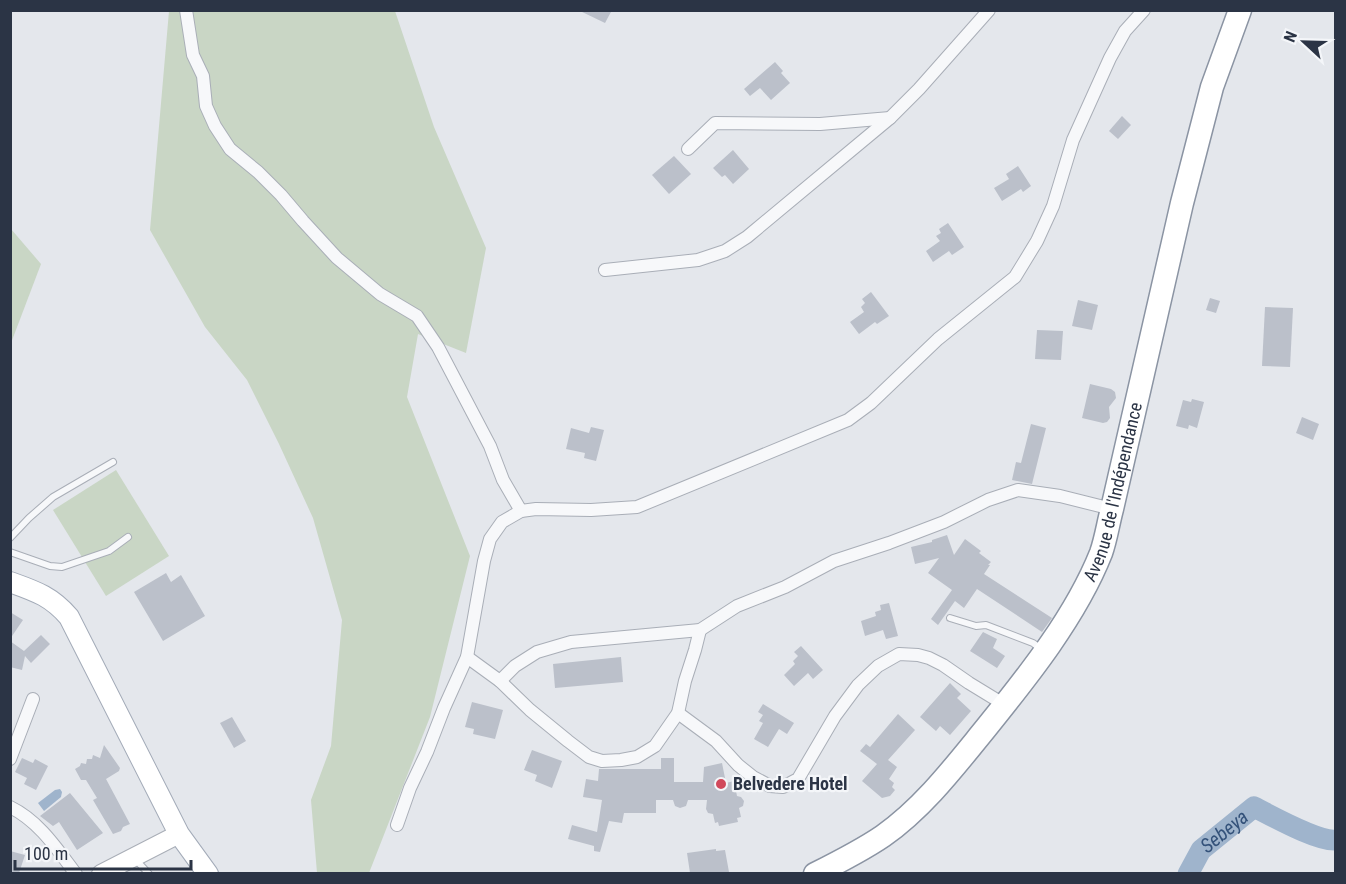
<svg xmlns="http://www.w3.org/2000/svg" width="1346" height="884" font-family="'Roboto Condensed',sans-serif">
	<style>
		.green { fill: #c9d6c5 }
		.water { fill: #9fb4cc }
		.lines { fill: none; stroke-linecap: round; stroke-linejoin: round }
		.river { stroke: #9fb4cc; stroke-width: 21 }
		.building { fill: #bbc0ca }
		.lane-casing { stroke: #a9aeb7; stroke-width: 8 }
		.street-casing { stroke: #a9aeb7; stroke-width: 14 }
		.secondary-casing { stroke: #a9aeb7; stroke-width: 20 }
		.primary-casing { stroke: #a3abb8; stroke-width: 22 }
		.highway-casing { stroke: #8b94a3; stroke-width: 25 }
		.lane { stroke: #f7f8fa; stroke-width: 6 }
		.street { stroke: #f7f8fa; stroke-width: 12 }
		.secondary { stroke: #fff; stroke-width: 18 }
		.primary { stroke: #fff; stroke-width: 20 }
		.highway { stroke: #fff; stroke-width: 22 }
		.poi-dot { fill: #d1495b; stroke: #f4f6f9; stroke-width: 2 }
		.labels { text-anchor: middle; stroke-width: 4.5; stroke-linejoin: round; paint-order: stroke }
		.street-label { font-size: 18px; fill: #2b3445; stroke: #f4f6f9 }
		.poi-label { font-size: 18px; font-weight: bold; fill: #2b3445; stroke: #f4f6f9; text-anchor: start }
		.water-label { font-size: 20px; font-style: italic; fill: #34527a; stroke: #f4f6f9 }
	</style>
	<rect width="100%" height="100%" fill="#e4e7ec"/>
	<!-- green -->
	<g class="green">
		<polygon points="169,11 395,11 434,127 486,248 466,353 418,334 407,397 470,556 430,717 369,873 317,873 311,800 331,746 342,620 313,518 279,444 247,380 205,327 150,230"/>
		<polygon points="11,229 41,264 11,343"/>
		<polygon points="116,470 169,556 106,596 53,510"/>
	</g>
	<!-- water -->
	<polygon class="water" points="60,789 62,792 61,797 44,811 38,803 55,790"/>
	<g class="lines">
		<!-- river -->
		<path class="river" id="s1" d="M1188 874 1201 850 1254 807C1272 816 1318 842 1336 840"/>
	</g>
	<!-- building -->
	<g class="building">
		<polygon points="578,10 612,10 605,23"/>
		<polygon points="775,62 783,71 781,73 790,83 771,100 760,88 750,96 744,89"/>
		<polygon points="1122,116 1131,125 1118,139 1109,131"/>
		<polygon points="733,150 749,169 733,184 725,175 722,177 713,168"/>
		<polygon points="674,156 691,174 669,194 652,175"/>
		<polygon points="1018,166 1031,186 1023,192 1021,189 1002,201 994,188 1009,179 1006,174"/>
		<polygon points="948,223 964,247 952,255 949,251 933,262 926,251 940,241 936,236 941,233 939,229"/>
		<polygon points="871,292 889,316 877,324 875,322 859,334 850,322 864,312 861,307 865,303 862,299"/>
		<polygon points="1210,298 1220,301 1216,313 1206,310"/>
		<polygon points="1078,300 1098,305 1092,330 1072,326"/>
		<polygon points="1265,307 1293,308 1290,367 1262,366"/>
		<polygon points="1037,330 1063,331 1061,360 1035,359"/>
		<polygon points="1090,384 1111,389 1115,392 1116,398 1109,407 1110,418 1107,422 1103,423 1082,418"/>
		<polygon points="1192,399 1204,402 1197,428 1189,425 1188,429 1176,426 1183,400 1191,402"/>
		<polygon points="1302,417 1319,424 1313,440 1296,433"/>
		<polygon points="1031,424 1046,428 1032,484 1012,480 1016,462 1021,463"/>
		<polygon points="591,427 604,430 596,461 584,458 585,453 566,449 571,428 589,433"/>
		<polygon points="947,535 954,555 965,539 981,551 979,553 991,562 988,565 990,565 984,574 1052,618 1042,632 977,589 964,608 955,601 938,625 931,619 952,590 928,573 939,558 915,564 911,547 932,542 932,540"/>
		<polygon points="166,573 171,582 181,575 205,616 163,641 134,592"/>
		<polygon points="889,603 898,636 886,639 883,630 865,636 861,621 876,616 875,612 881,610 880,605"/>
		<polygon points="10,612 23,620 10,639"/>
		<polygon points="983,632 997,639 993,648 1005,656 997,668 970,651"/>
		<polygon points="41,635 50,644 31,663 25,656 22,670 10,667 10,641 24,651"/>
		<polygon points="801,646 823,670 813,679 808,673 794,686 784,675 795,664 793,661 798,656 794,652"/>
		<polygon points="621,657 623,682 555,688 553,664"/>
		<polygon points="950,683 961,694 957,698 971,711 950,735 940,726 936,731 920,717"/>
		<polygon points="472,702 503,710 495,739 473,734 474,729 465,727"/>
		<polygon points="763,704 794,723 787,734 779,729 768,747 754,739 763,723 759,721 763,715 758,712"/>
		<polygon points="898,714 915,730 888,760 897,767 889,779 894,783 892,787 895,790 890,796 882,798 862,781 877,764 860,751 866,744 870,747"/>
		<polygon points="232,717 246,741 234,748 220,723"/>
		<polygon points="104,745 120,768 119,771 106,779 130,824 123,827 121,831 113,834 93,800 97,798 86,780 81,780 75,769 80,766 81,763 86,764 87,759 92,759 93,755 100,758"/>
		<polygon points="532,750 562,761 552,788 535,781 537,775 524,770"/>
		<polygon points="22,758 33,763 35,759 48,766 36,790 24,784 27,778 15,772"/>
		<polygon points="661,758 674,758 674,782 703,782 704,767 722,763 726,783 734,781 737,796 741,797 744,801 743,806 739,808 741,817 737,818 738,822 719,826 718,822 715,823 713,814 708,813 706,809 707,800 688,800 686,806 680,808 675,806 673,800 656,800 656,813 624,813 622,823 609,821 600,852 594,851 594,846 568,839 572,825 597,832 602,800 583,797 586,779 598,781 599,769 661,769"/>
		<polygon points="70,793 103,833 77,850 59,822 53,826 40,816"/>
		<polygon points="716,849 716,851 725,850 729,872 717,873 690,873 687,853"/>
		<polygon points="10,851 25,855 19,873 10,873"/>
	</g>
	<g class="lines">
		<defs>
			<g id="lane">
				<polyline points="10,538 29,518 53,497 113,462"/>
				<polyline points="10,552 50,566 62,567 109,551 128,537"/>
				<polyline points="950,618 976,626 986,625 1033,643 1041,649"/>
				<polyline points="136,860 149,874"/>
			</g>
			<g id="street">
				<polyline points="186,10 193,55 203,76 206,106 215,126 230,149 258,172 281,195 303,221 337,258 380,294 417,316 438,347 490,446 503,480 521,511"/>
				<polyline points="688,149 715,123 820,124 890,118"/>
				<polyline points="605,270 698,260 725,251 747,237 890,118 919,89 989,10"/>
				<polyline points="467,657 500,681 530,710 568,741 589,757 602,761 621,760 637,757 655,746 678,713 685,681 695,650 700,630"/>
				<polyline points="500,681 515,666 537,652 571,642 700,630 737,606 785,587 834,561 889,543 944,522 988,500 1018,490 1060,496 1112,509"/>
				<polyline points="678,713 716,741 738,765 753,777 770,786 783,787 798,779 835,716 858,685 878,666 899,654 918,655 929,658 943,665 969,683 1005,705"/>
				<polyline points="10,759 33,699"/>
				<path d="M10 807C39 821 57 849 76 874"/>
				<polyline points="397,825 410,788 427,752 444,708 467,657 484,561 490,539 502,522 521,511 536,509 591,510 637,507 848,420 871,403 938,339 1015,277 1037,241 1053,206 1073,140 1110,58 1125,31 1144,10"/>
			</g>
			<polyline id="secondary" points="101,874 179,834"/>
			<path id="primary" d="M10 582C35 591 51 596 69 617L179 834 208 874"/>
			<g id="highway">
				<path id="s2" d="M815 874C839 862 861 851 883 836 924 807 955 766 986 728 1028 676 1076 616 1101 553 1106 539 1108 524 1112 509L1182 203 1212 87 1240 10"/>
			</g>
		</defs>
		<!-- lane casing -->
		<use href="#lane" class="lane-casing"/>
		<!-- street casing -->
		<use href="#street" class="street-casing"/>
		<!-- secondary casing -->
		<use href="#secondary" class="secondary-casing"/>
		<!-- primary casing -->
		<use href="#primary" class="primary-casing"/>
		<!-- highway casing -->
		<use href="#highway" class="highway-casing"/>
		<!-- lane -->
		<use href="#lane" class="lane"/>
		<!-- street -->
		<use href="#street" class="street"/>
		<!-- secondary -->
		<use href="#secondary" class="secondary"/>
		<!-- primary -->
		<use href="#primary" class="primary"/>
		<!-- highway -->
		<use href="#highway" class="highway"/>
	</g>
	<!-- markers -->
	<circle class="poi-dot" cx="721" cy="784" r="6"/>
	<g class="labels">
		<!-- street labels -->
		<g class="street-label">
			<text dy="6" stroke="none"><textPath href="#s2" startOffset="500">Avenue de l'Indépendance</textPath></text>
		</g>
		<!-- poi labels -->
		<g class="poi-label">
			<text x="733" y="790">Belvedere Hotel</text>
		</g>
		<!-- water labels -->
		<g class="water-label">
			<text dy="7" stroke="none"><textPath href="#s1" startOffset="57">Sebeya</textPath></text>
		</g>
	</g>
	<!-- border -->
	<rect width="1346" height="884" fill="none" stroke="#2b3445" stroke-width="24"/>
	<!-- north arrow -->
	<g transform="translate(1304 42) rotate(292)" stroke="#f4f6f9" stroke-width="4.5" paint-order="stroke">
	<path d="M0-4.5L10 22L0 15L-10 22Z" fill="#2b3445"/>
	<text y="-9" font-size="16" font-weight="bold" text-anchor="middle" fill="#2b3445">N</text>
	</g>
	<!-- scale -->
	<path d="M15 860v9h176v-9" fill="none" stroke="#2b3445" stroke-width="3"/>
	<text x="24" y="860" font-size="18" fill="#2b3445" stroke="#f4f6f9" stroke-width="4.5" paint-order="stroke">100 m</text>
</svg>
